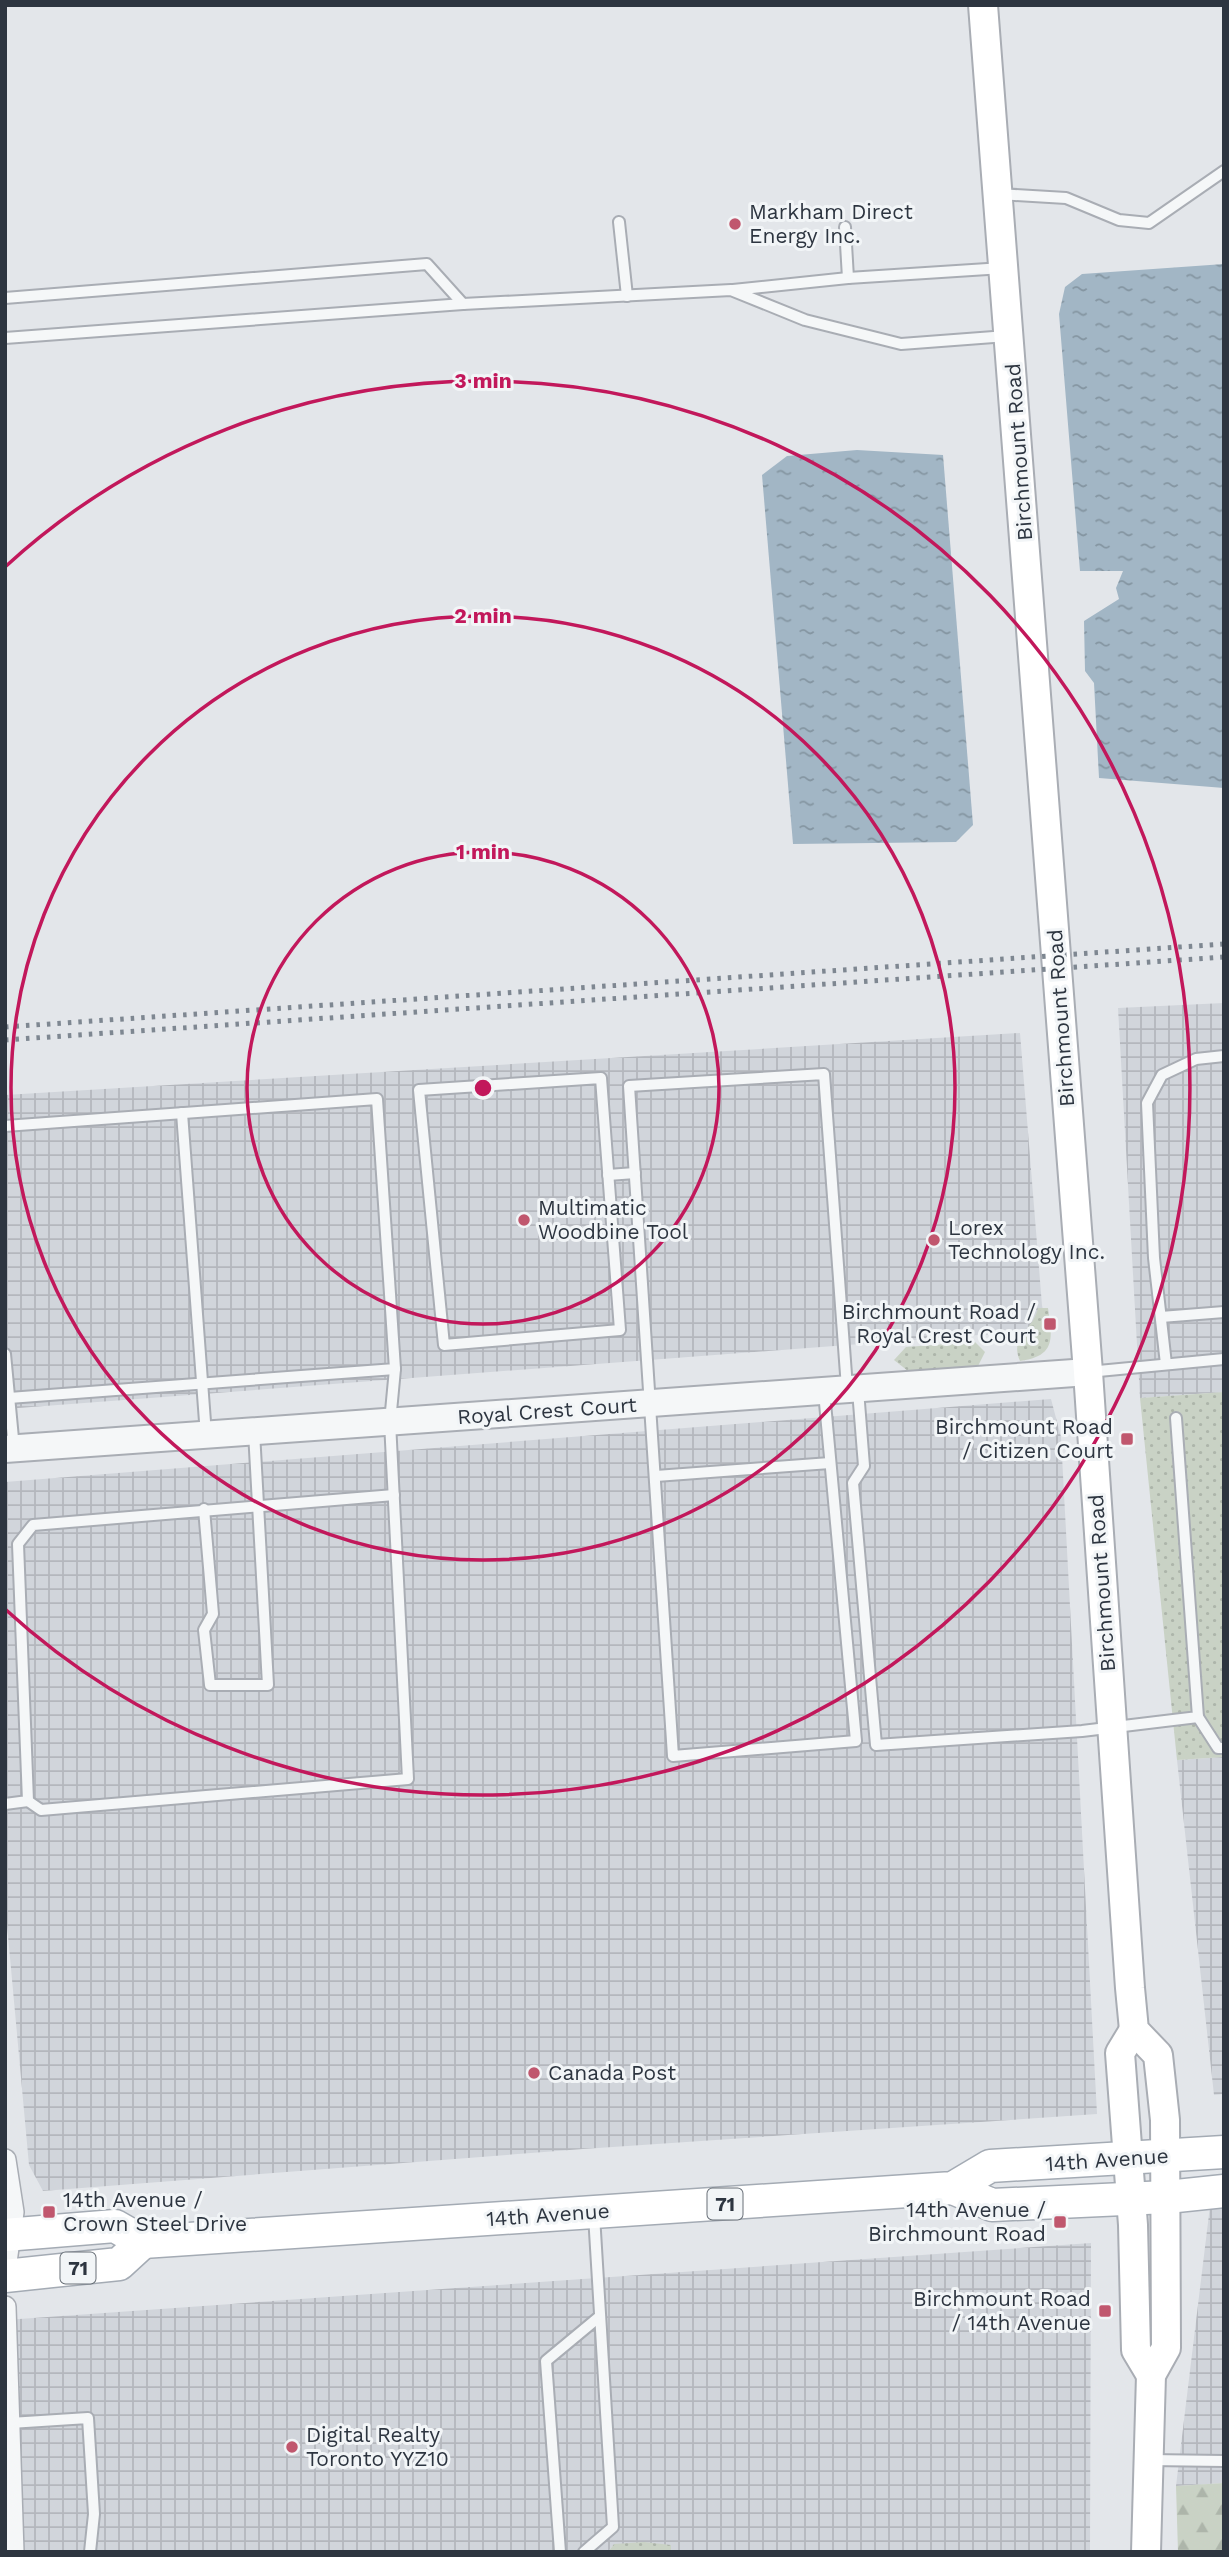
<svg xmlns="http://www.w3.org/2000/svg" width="1229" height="2557" font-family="'Work Sans',sans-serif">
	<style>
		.industrial { fill: url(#industrial-grid) }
		.grass { fill: url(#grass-dots) }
		.forest { fill: url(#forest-firs) }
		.water { fill: url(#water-ripples) }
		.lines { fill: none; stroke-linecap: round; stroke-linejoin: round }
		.service-casing { stroke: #a9adb4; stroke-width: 14 }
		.minor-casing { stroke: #a9adb4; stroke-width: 24 }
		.tertiary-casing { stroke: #a9adb4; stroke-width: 30 }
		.secondary-casing { stroke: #a9adb4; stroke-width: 32 }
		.primary-casing { stroke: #a4abb4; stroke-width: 35 }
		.service { stroke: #f5f7f8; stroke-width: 10 }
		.minor { stroke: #f5f7f8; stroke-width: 21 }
		.tertiary { stroke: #f5f7f8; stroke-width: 26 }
		.secondary { stroke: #fff; stroke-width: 28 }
		.primary { stroke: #fff; stroke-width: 32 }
		.rail { stroke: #7e8791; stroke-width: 5; stroke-dasharray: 3.5 7; stroke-linecap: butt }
		.ring { fill: none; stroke: #c2185b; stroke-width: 3.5 }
		.poi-dot { fill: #c0576e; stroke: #f2f5f7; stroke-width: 2.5 }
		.labels { text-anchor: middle; stroke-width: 6; stroke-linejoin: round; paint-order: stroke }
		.shield { fill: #f2f5f7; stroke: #686f77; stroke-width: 2 }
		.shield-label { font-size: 19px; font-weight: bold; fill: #2d3540 }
		.poi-label { font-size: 21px; fill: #2d3540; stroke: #f2f5f7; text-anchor: start }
		.street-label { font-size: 21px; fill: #2d3540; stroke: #f2f5f7 }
		.centre { fill: #c2185b; stroke: #f2f5f7; stroke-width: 3.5 }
		.ring-label { font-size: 21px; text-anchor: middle; font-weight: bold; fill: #c2185b; stroke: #f2f5f7; stroke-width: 6; stroke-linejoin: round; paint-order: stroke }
	</style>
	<defs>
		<pattern id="industrial-grid" width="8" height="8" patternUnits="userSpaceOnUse" patternTransform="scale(1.75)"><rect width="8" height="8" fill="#d1d5db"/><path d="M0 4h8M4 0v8" fill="none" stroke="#b4b7bd"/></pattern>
		<pattern id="grass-dots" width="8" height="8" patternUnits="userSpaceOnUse" patternTransform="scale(1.75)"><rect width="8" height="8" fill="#c9d2c5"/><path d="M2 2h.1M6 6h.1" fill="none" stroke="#adb5aa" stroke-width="1.8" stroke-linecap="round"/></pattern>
		<pattern id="forest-firs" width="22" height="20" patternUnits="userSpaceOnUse" patternTransform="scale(1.75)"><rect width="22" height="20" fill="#c9d2c5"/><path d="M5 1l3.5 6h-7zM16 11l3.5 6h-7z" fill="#adb5aa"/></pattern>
		<pattern id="water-ripples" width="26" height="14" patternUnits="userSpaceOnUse" patternTransform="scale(1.75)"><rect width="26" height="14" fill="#a2b6c5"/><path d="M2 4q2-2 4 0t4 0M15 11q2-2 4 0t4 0" fill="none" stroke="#8495a1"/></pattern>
	</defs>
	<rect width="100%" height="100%" fill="#e3e6ea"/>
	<!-- industrial -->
	<g class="industrial">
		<polygon points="1224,1003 1224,1392 1140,1398 1118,1008"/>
		<polygon points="1020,1033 1044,1330 5,1409 5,1095"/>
		<polygon points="1051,1399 1061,1437 1097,2114 583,2149 43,2191 29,2165 5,1903 5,1482"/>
		<polygon points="1224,1757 1224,2094 1214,2095 1177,1760"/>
		<polygon points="1224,2205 1224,2483 1176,2486 1210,2206"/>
		<polygon points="1091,2243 1090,2552 671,2552 671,2545 614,2544 608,2552 5,2552 5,2320"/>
	</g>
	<!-- grass -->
	<g class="grass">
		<path d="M1038 1308H1048C1052 1337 1057 1356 1020 1361 1009 1336 1033 1331 1038 1308Z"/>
		<polygon points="975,1342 985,1352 978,1366 908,1371 894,1360 906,1347"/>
		<polygon points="1224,1392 1224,1757 1177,1760 1140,1398"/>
		<polygon points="644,2542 671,2545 671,2552 608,2552 614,2544"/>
	</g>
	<!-- forest -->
	<polygon class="forest" points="1224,2483 1224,2552 1178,2552 1176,2486"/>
	<!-- water -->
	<g class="water">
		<polygon points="1224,264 1224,788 1099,778 1094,683 1085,671 1084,621 1119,599 1116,588 1123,571 1080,571 1059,314 1065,287 1082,274"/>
		<polygon points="857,450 943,455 973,825 956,842 793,844 762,475 787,456"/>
	</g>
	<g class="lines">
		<defs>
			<g id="service">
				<polyline points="999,194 1066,198 1119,220 1149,223 1224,171"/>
				<polyline points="619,222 627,296"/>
				<polyline points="845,227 848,278"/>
				<polyline points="733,290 848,278 1003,268"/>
				<polyline points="5,298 427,264 463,304"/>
				<polyline points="5,338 463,304 731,290 805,320 901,344 1007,336"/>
				<polygon points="601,1078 620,1330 444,1345 419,1090"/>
				<polyline points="182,1113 206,1435"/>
				<polyline points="5,1126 377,1099 395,1369 9,1398"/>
				<polyline points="608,1175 635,1173"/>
				<polyline points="1161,1317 1224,1312"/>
				<polyline points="5,1354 14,1449"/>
				<polyline points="1166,1364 1154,1258 1147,1103 1162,1075 1196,1059 1224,1056"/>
				<polyline points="1088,1372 1224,1359"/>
				<polyline points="858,1390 864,1466 853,1483 876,1745 1082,1731 1198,1717 1176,1418"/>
				<polyline points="824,1392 856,1741 673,1756 629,1086 824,1074 847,1388"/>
				<polyline points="656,1476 830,1463"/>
				<polyline points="204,1509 213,1614 204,1630 210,1685 268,1685 254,1432"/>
				<polyline points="1198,1717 1218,1748 1224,1748"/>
				<polyline points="28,1801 41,1810 408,1779 390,1422 395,1369"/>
				<polyline points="5,1804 28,1801 18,1544 33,1525 394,1495"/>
				<polyline points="10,2423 88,2418 94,2514 90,2552"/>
				<polyline points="1150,2460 1224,2461"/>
				<polyline points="560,2552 546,2361 599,2317"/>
				<polyline points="584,2552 613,2527 594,2215"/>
			</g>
			<g id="minor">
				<polyline points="5,2160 13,2212 5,2269"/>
				<polyline points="5,2307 13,2552"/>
			</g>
			<polyline id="tertiary" points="5,1449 1088,1372"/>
			<g id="secondary">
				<polyline points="983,5 1088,1372 1130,1988 1134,2030 1158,2055 1165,2120 1166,2348 1151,2375 1146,2552"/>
				<polyline points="1134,2030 1120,2053 1133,2225 1136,2350 1151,2375"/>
			</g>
			<g id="primary">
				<polyline points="953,2188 992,2205 1167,2197 1224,2191"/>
				<polyline points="5,2235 115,2226 143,2242 953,2188 990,2166 1224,2152"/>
				<polyline points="5,2276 119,2264 143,2242"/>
			</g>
		</defs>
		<!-- service casing -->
		<use href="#service" class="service-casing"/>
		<!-- minor casing -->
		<use href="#minor" class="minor-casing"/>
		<!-- tertiary casing -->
		<use href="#tertiary" class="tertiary-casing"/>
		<!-- secondary casing -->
		<use href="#secondary" class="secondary-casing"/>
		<!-- primary casing -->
		<use href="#primary" class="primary-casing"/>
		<!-- service -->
		<use href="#service" class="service"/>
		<!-- minor -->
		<use href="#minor" class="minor"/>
		<!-- tertiary -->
		<use href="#tertiary" class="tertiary"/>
		<!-- secondary -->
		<use href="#secondary" class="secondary"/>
		<!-- primary -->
		<use href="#primary" class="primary"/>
		<!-- rail -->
		<g class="rail">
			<polyline points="5,1027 1224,944"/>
			<polyline points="5,1040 1224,957"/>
		</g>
	</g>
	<!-- distance rings -->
	<g class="ring">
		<circle cx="483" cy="1088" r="236"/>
		<circle cx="483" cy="1088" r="472"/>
		<path d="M5 567A707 707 0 1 1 5 1609"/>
	</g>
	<!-- markers -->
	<g class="poi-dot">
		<circle cx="735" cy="224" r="7"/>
		<circle cx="524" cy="1220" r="7"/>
		<circle cx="934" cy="1240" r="7"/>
		<rect x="1043" y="1317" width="14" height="14" rx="3.5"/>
		<rect x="1120" y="1432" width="14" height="14" rx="3.5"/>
		<circle cx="534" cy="2073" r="7"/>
		<rect x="42" y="2205" width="14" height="14" rx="3.5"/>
		<rect x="1053" y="2215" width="14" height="14" rx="3.5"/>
		<rect x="1098" y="2304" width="14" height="14" rx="3.5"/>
		<circle cx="292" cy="2447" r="7"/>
	</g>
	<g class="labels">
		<!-- shield labels -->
		<g class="shield">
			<rect x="707.5" y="2188.5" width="35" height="31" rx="5"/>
			<rect x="60.5" y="2252.5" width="35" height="31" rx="5"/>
		</g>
		<g class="shield-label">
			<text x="725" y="2211">71</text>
			<text x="78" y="2275">71</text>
		</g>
		<!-- poi labels -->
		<g class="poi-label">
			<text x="749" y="219">Markham Direct<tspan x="749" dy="24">Energy Inc.</tspan></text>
			<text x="538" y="1215">Multimatic<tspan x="538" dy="24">Woodbine Tool</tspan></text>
			<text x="948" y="1235">Lorex<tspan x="948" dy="24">Technology Inc.</tspan></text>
			<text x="1036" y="1319" text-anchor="end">Birchmount Road /<tspan x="1036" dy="24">Royal Crest Court</tspan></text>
			<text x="1113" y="1434" text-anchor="end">Birchmount Road<tspan x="1113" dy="24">/ Citizen Court</tspan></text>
			<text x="548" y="2080">Canada Post</text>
			<text x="63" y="2207">14th Avenue /<tspan x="63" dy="24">Crown Steel Drive</tspan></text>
			<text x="1046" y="2217" text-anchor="end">14th Avenue /<tspan x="1046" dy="24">Birchmount Road</tspan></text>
			<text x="1091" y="2306" text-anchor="end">Birchmount Road<tspan x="1091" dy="24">/ 14th Avenue</tspan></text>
			<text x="306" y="2442">Digital Realty<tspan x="306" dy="24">Toronto YYZ10</tspan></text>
		</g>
		<!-- street labels -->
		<g class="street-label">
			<text transform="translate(1019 452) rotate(-94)" y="7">Birchmount Road</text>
			<text transform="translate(1061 1018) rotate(-94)" y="7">Birchmount Road</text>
			<text transform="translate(547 1411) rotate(-4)" y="7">Royal Crest Court</text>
			<text transform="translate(1102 1583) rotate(-94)" y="7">Birchmount Road</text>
			<text transform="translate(1107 2160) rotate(-4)" y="7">14th Avenue</text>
			<text transform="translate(548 2215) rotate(-4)" y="7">14th Avenue</text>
		</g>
	</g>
	<circle cx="483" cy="1088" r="10" class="centre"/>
	<g class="ring-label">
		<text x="483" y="388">3 min</text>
		<text x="483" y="623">2 min</text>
		<text x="483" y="859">1 min</text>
	</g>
	<!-- border -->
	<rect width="1229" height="2557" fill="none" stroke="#2d3540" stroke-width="14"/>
</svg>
